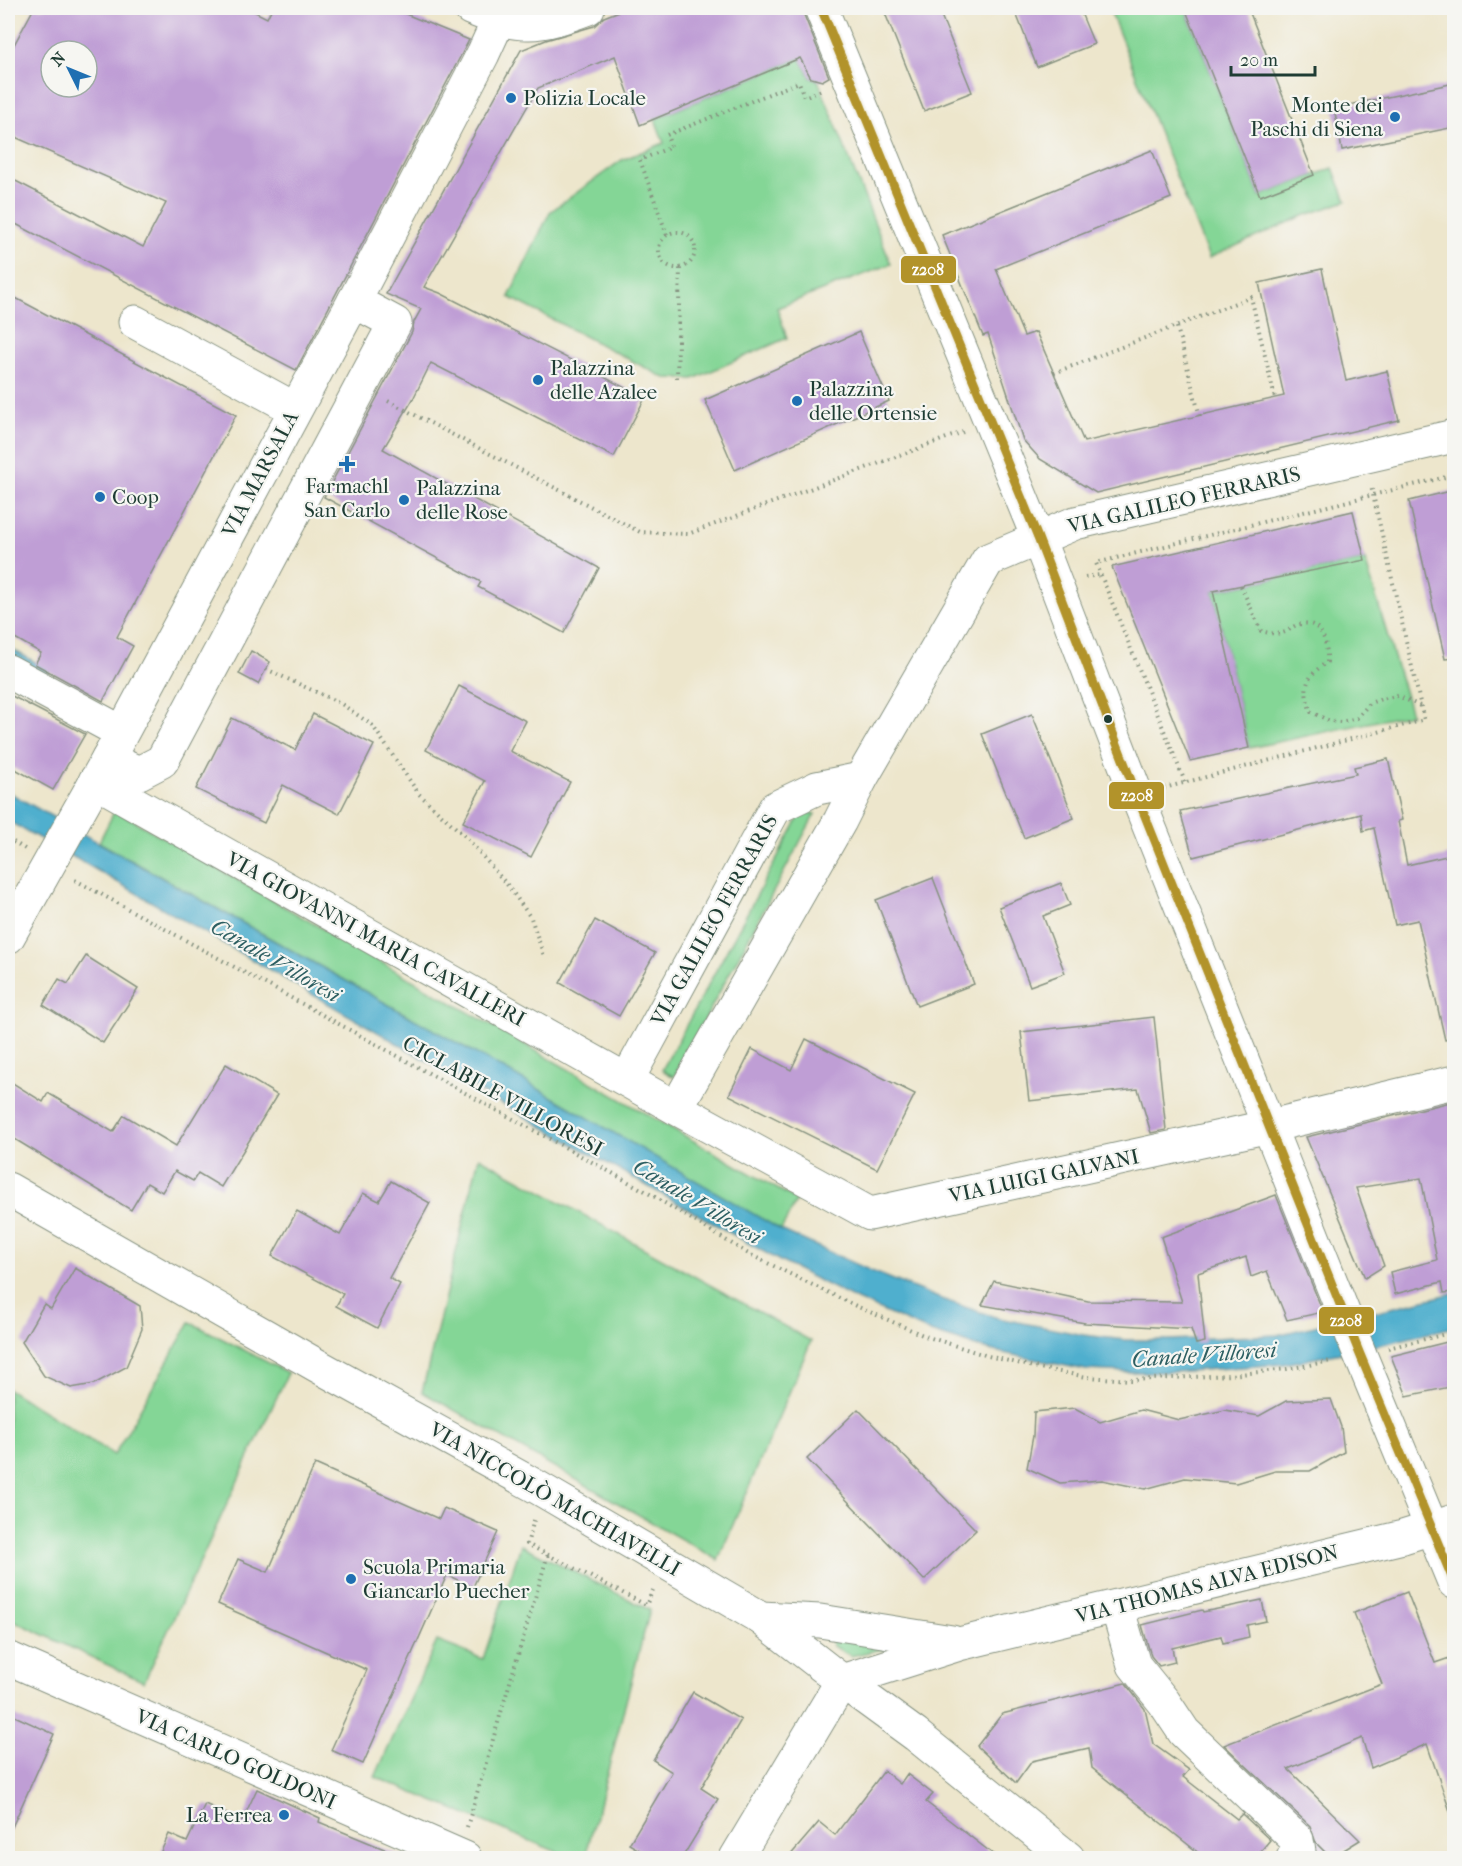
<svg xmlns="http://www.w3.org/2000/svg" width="1462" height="1866" font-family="'IM FELL French Canon',serif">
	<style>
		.green { fill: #84d696; stroke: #528a65; stroke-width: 1.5 }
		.water { fill: #4fafce; stroke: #377681; stroke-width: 1.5 }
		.building { fill: #bf9ed5; fill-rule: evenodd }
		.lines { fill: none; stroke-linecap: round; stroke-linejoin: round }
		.minor-casing { stroke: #869280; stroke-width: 35 }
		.path { stroke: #869280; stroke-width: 4; stroke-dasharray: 1.5 4.5; stroke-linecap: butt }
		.minor { stroke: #fff; stroke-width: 33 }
		.bus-1-casing { stroke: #f6f6f2; stroke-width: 14 }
		.bus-1 { stroke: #b2932a; stroke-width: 9 }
		.poi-dot { fill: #1f6fb2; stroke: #f6f6f2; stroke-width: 2 }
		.bus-dot { fill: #1f3d34; stroke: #f6f6f2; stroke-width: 2 }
		.labels { text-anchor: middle; stroke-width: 4.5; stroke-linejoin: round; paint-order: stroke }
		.poi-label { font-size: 21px; fill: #1f3d34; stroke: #f6f6f2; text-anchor: start }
		.street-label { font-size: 21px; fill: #1f3d34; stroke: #f6f6f2 }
		.water-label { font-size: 22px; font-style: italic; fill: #2d5f62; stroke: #f6f6f2 }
		.line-badge { stroke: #f6f6f2; stroke-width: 2 }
		.badge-label { font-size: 16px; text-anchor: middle; font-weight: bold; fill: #fff }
	</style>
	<rect width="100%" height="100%" fill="#f6f6f2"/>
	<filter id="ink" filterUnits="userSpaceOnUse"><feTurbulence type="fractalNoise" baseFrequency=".0167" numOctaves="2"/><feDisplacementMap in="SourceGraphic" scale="12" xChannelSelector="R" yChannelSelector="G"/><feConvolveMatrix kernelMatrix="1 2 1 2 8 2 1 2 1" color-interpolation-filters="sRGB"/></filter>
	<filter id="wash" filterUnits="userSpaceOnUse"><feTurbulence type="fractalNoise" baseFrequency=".008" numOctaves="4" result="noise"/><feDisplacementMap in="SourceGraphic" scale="24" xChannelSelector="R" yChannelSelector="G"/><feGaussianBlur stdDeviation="1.35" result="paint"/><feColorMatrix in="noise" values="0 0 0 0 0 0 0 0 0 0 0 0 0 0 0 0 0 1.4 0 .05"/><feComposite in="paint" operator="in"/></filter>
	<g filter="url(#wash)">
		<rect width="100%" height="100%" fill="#ede6cc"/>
		<!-- green -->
		<g class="green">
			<polygon points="1109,8 1185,8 1260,196 1333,168 1346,201 1303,216 1209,258"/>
			<polygon points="800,58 811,78 818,80 891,264 777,308 787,338 693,379 665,378 509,297 550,212 622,160 664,143 655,119"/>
			<polygon points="1365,560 1411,714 1249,748 1213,591"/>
			<polygon points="115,810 797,1200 781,1230 516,1076 99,842"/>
			<polygon points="803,810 815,814 674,1077 662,1070"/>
			<polygon points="479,1157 811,1341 718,1560 422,1392"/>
			<polygon points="190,1322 288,1373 144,1682 8,1618 8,1389 114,1455"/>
			<polygon points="521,1545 650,1610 585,1858 572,1858 375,1777 437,1641 483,1659"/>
			<polygon points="825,1629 900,1645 851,1656 833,1646"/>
		</g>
		<!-- water -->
		<g class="water">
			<polygon points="8,647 49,670 43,681 8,661"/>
			<polygon points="8,792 516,1076 781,1230 869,1270 941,1299 998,1318 1084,1335 1126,1340 1170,1340 1277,1335 1454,1293 1454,1327 1367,1348 1284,1364 1174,1372 1128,1372 1086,1370 989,1350 930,1332 857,1300 780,1261 499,1102 86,864 8,821"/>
		</g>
		<g id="blocks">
			<!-- building -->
			<g class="building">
				<path d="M34 8H247L267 18 272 8H391L469 40 296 370 8 220V177L143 247 166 203 8 134V56ZM51 51H87V87H51Z"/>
				<polygon points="627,8 803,8 804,15 829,77 822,81 811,78 800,58 640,125 615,56 538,88 424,287 440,293 645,398 614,457 431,363 412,401 383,449 599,568 564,633 478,587 481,582 324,497 412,332 414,322 421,309 386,294 521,50 546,40 594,26 604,17"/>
				<polygon points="883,8 938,8 972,92 924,111"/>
				<polygon points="1014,8 1079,8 1094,44 1037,67"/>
				<polygon points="1185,8 1248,8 1314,175 1260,196"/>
				<polygon points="1455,83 1455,127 1342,150 1334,108"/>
				<polygon points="1152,150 1171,198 996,269 1024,336 1036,332 1084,442 1284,396 1259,283 1322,269 1346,381 1387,371 1399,420 1096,493 1040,459 1023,440 988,334 983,336 942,235"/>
				<polygon points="8,294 236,415 117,637 133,646 103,701 35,664 41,653 8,634"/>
				<polygon points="859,332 889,401 735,470 705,400"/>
				<polygon points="1455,490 1455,658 1445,659 1409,501"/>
				<polygon points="1353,511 1365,560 1213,591 1249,748 1190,761 1112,567"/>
				<polygon points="251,651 270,662 258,684 239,674"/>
				<polygon points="459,686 526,721 510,751 570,782 531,857 463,822 485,781 426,750"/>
				<polygon points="8,694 85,734 53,790 8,765"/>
				<polygon points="313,714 374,745 339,814 283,785 264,823 196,789 232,718 295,750"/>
				<polygon points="1032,714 1074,818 1024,838 982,734"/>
				<polygon points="1388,759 1402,820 1398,821 1407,865 1455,854 1455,1039 1445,1040 1418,920 1395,925 1374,828 1363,831 1361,814 1193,857 1180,811 1356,774 1354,767"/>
				<polygon points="933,878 974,984 917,1006 876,900"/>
				<polygon points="1061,883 1070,905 1043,916 1065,973 1030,986 999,907"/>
				<polygon points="595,920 655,953 619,1016 560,983"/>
				<polygon points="86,956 138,989 103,1043 43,1005 59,979 68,984"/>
				<polygon points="1154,1017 1166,1130 1151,1133 1138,1089 1029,1101 1021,1032"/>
				<polygon points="806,1039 915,1094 877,1169 729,1095 752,1049 791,1070"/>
				<polygon points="226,1064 277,1095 221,1187 198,1173 193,1181 175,1171 162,1192 147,1183 131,1210 8,1135 8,1080 43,1102 48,1093 113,1132 124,1115 176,1146"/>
				<polygon points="1455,1101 1455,1292 1444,1293 1442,1282 1395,1294 1390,1272 1437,1260 1421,1178 1356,1188 1384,1266 1365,1278 1306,1137"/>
				<polygon points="391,1181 430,1203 389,1278 400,1284 377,1328 336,1306 343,1294 272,1256 297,1211 340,1235 363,1193 379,1201"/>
				<polygon points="1276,1195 1323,1312 1287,1320 1267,1271 1251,1277 1246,1257 1198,1273 1205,1342 1196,1344 1191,1329 1085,1323 982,1305 994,1281 1088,1301 1182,1302 1161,1237"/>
				<polygon points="75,1268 140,1306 142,1329 126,1367 94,1384 71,1388 44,1376 22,1342 44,1304 51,1309"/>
				<polygon points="1455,1340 1455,1386 1407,1396 1391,1356"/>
				<polygon points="1331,1399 1341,1427 1344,1452 1310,1471 1275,1471 1236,1483 1185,1478 1145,1489 1102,1480 1060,1483 1027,1468 1033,1436 1034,1412 1075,1408 1100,1422 1141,1410 1179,1420 1225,1410 1259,1416 1286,1401"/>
				<polygon points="858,1409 976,1530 924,1580 807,1459"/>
				<polygon points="315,1464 439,1519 444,1508 498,1532 473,1587 447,1575 363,1764 331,1750 367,1670 218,1604 238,1559 268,1572"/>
				<polygon points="1407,1592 1435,1663 1455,1656 1455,1813 1451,1814 1427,1744 1371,1768 1362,1738 1288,1769 1360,1840 1331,1858 1316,1843 1310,1826 1224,1745 1382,1684 1354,1613"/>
				<polygon points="1262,1600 1266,1621 1247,1625 1249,1637 1223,1643 1221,1636 1172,1648 1175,1662 1159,1666 1151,1656 1142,1625 1202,1610 1203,1612"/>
				<polygon points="1125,1683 1145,1709 1153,1744 1189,1770 1183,1777 1237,1819 1242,1814 1270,1840 1255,1858 1205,1858 1092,1768 1089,1748 1032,1761 1016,1783 977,1746 1002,1714"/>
				<polygon points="693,1692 741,1720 701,1788 718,1799 682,1858 653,1858 629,1844 672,1772 653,1760"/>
				<polygon points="8,1713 54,1734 8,1836"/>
				<polygon points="884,1771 900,1784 907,1774 933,1794 926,1802 998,1858 788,1858 819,1822 835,1835"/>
				<polygon points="257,1789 320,1818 319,1822 406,1858 158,1858 169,1834 187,1842 205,1804 242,1821"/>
			</g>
		</g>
	</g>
	<g filter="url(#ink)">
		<use href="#blocks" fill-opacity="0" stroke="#869280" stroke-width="1.5"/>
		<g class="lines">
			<defs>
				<g id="minor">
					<path d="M470 8C520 29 538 27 588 8"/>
					<polyline points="821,8 1038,538 1137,796 1359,1352 1454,1582"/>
					<polyline points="135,322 295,409"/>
					<polyline points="8,671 121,732"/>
					<polyline points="108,759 139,773 162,761 395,323 354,301"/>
					<polyline points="95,781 676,1108 870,1214 1270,1126 1454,1082"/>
					<polyline points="8,937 108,759 354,301 483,54 504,8"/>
					<polyline points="627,1080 775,808 817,788 861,779"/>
					<polyline points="676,1108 840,821 861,779 988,560 1075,523 1454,436"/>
					<polyline points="8,1189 318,1366 537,1487 761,1618 842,1681 916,1735 1068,1858"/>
					<polyline points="1117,1607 1134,1665 1164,1702 1184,1732 1297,1840 1299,1852 1293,1858"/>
					<polyline points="761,1618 820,1621 952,1642"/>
					<polyline points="8,1658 465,1858"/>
					<polyline points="736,1858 842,1681 959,1644 1403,1537 1454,1521"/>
				</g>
			</defs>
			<!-- minor casing -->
			<use href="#minor" class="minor-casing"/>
			<!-- path -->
			<g class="path">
				<circle cx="677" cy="250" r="18"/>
				<polyline points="667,235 640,160 671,147 667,135 799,82 804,97 822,90"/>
				<polyline points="1177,327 1200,417"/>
				<polyline points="1054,373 1251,297 1275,398"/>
				<polyline points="677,378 680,268"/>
				<polyline points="388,401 640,532 688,534 963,432"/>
				<polyline points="1085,577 1101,575"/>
				<path d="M1241 586 1261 631C1269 633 1277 635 1285 632 1289 631 1293 626 1297 625 1322 617 1328 644 1327 662 1305 677 1302 688 1311 712L1330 721 1341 722 1357 718 1370 703 1381 699 1398 696 1420 706"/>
				<polyline points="266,669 340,703 372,725 419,794 467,838 509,887 531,918 544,956"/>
				<polyline points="1185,782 1096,563 1454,475"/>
				<polyline points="1164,788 1424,720 1371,486"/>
				<polyline points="8,839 25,849"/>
				<polyline points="75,880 645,1191 747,1253 856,1306 925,1336 988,1356 1034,1367 1087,1377 1131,1380 1231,1375 1287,1369 1331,1361"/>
				<polyline points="1388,1348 1454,1332"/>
				<polyline points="534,1520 527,1544 646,1605 653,1590"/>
				<polyline points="467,1827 548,1554"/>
			</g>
			<!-- minor -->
			<use href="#minor" class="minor"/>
			<defs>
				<polyline id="bus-1" points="821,8 1038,538 1137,796 1359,1352 1454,1582"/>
			</defs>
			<!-- bus-1 casing -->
			<use href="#bus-1" class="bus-1-casing"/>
			<!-- bus-1 -->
			<use href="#bus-1" class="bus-1"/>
		</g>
	</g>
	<!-- markers -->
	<g class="poi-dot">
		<circle cx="511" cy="98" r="6"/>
		<circle cx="1395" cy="117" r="6"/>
		<circle cx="538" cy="380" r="6"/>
		<circle cx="797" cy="401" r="6"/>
		<path d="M344 455h6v6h6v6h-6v6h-6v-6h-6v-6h6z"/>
		<circle cx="100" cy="497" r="6"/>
		<circle cx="404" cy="500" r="6"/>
		<circle cx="351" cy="1579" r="6"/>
		<circle cx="284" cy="1815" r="6"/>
	</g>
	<circle class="bus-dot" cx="1108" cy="719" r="5"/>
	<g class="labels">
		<!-- poi labels -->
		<g class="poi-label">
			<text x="523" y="105">Polizia Locale</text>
			<text x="1383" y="112" text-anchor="end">Monte dei<tspan x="1383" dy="24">Paschi di Siena</tspan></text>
			<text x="550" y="375">Palazzina<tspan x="550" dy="24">delle Azalee</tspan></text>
			<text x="809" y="396">Palazzina<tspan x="809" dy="24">delle Ortensie</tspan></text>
			<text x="347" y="493" text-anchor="middle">Farmachl<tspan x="347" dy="24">San Carlo</tspan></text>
			<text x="416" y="495">Palazzina<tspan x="416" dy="24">delle Rose</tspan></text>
			<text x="112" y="504">Coop</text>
			<text x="363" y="1574">Scuola Primaria<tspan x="363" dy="24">Giancarlo Puecher</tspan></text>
			<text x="272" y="1822" text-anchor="end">La Ferrea</text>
		</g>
		<!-- street labels -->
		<g class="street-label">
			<text transform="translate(260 474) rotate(-62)" y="7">VIA MARSALA</text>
			<text transform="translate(1184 500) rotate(-13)" y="7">VIA GALILEO FERRARIS</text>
			<text transform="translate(714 920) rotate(-61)" y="7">VIA GALILEO FERRARIS</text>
			<text transform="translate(376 939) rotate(29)" y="7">VIA GIOVANNI MARIA CAVALLERI</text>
			<text transform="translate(503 1096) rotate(29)" y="7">CICLABILE VILLORESI</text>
			<text transform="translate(1044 1176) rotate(-12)" y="7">VIA LUIGI GALVANI</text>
			<text transform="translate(555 1499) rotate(30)" y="7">VIA NICCOLÒ MACHIAVELLI</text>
			<text transform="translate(1207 1584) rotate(-14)" y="7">VIA THOMAS ALVA EDISON</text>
			<text transform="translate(236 1759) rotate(24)" y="7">VIA CARLO GOLDONI</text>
		</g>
		<!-- water labels -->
		<g class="water-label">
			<text transform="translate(276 960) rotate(30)" y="8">Canale Villoresi</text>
			<text transform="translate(698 1201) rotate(31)" y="8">Canale Villoresi</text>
			<text transform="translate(1204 1354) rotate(-4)" y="8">Canale Villoresi</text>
		</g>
	</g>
	<g class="line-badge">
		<rect x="900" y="255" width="57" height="29" rx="6" fill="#b2932a"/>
		<rect x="1108" y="781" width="57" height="29" rx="6" fill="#b2932a"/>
		<rect x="1318" y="1306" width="57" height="29" rx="6" fill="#b2932a"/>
	</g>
	<g class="badge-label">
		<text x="928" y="275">z208</text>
		<text x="1137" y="801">z208</text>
		<text x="1346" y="1326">z208</text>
	</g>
	<!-- margin -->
	<rect width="1462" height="1866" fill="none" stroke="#f6f6f2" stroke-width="30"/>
	<!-- north arrow -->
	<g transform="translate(69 69) rotate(313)"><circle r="28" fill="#f6f6f2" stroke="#a0aca6" stroke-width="1.5"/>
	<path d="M0-4.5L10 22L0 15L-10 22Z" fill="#1f6fb2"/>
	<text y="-9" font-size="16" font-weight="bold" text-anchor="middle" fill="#1f3d34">N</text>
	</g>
	<!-- scale -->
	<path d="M1231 66v9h84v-9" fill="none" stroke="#1f3d34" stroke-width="3"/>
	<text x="1240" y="66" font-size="18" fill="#1f3d34" stroke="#f6f6f2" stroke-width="4.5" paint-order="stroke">20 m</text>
</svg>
